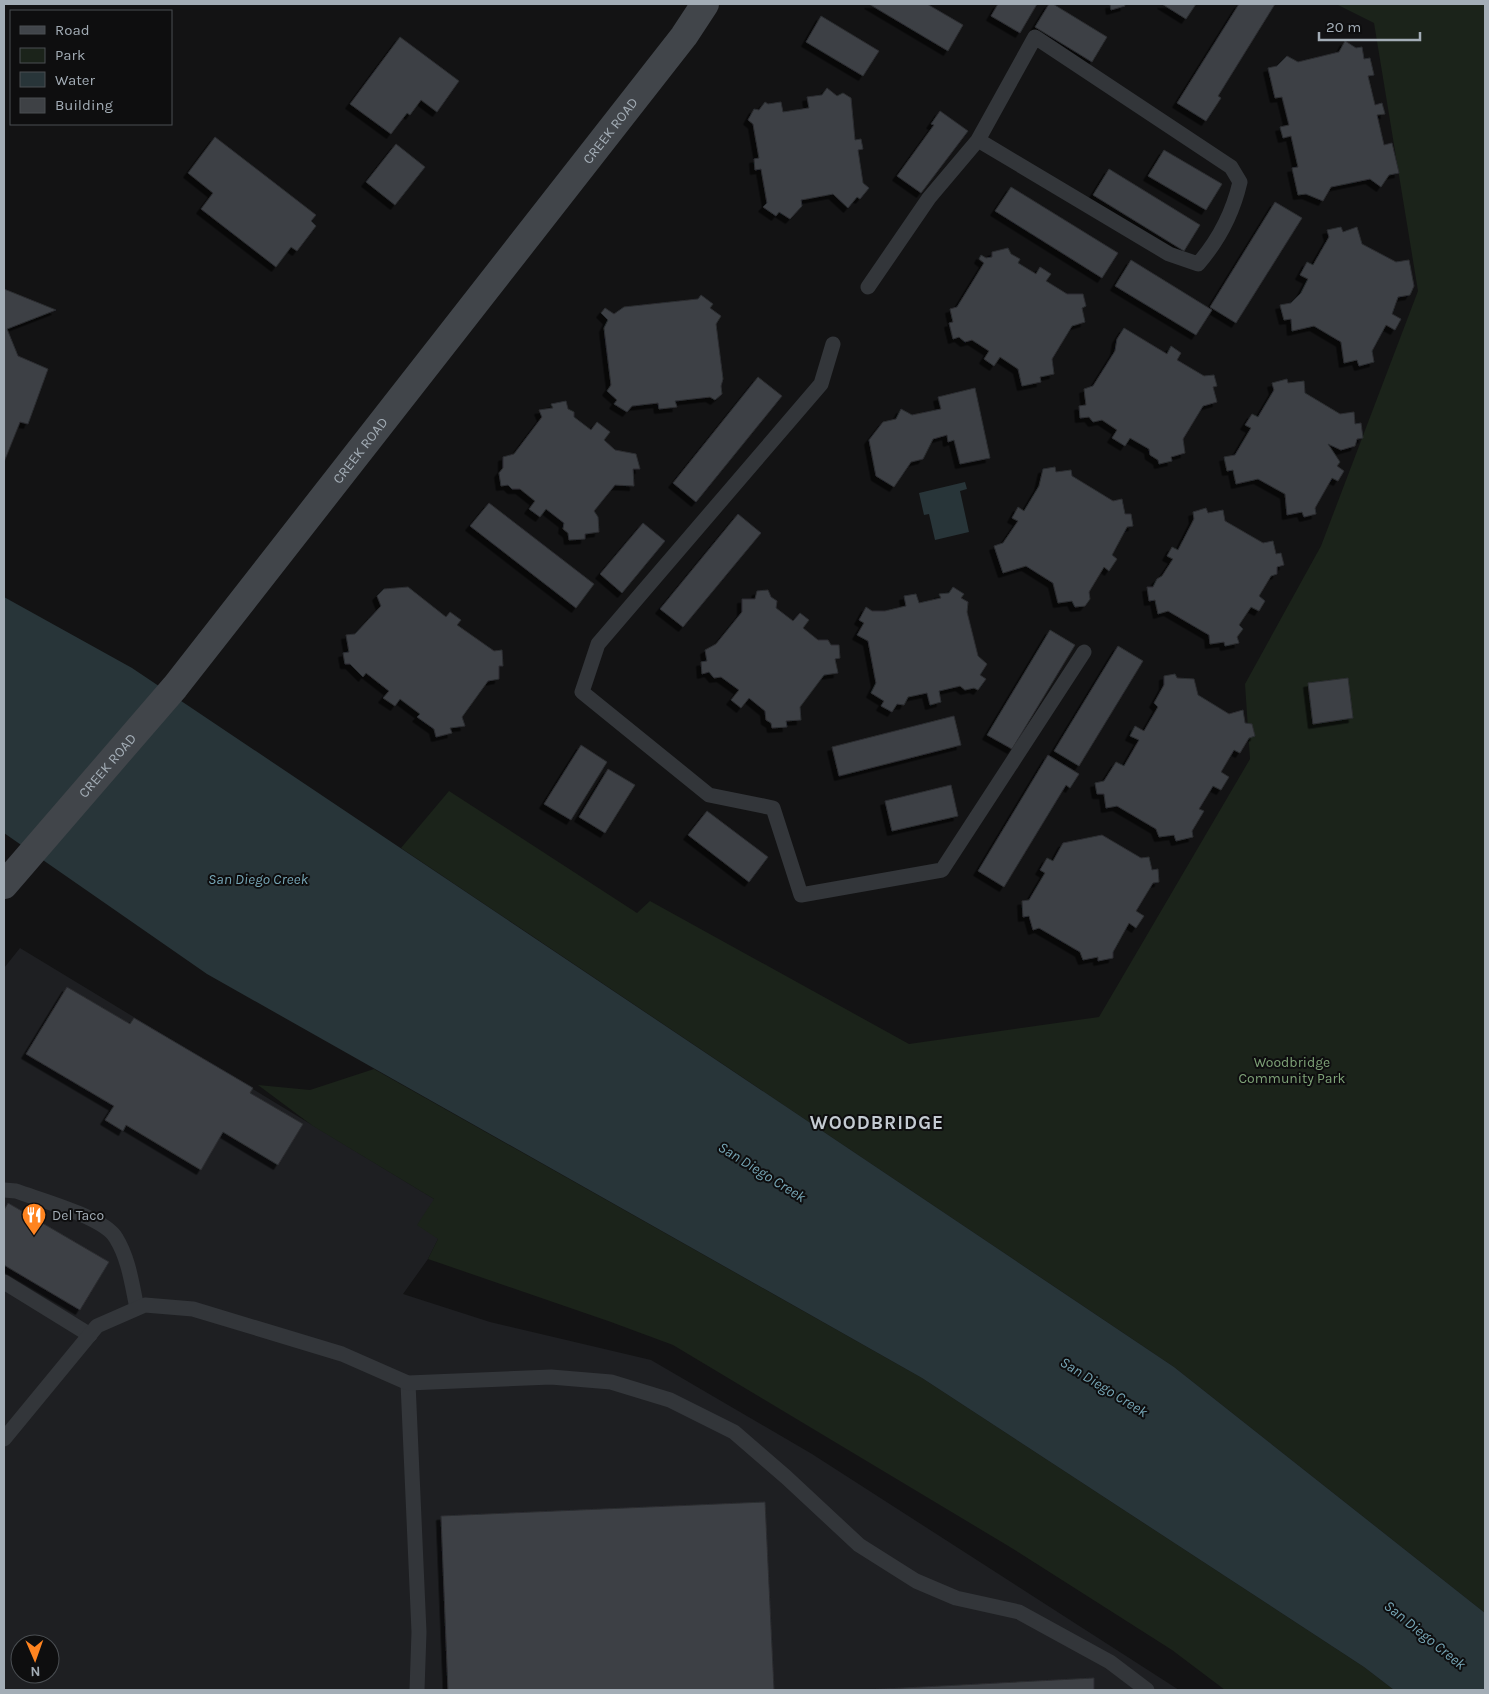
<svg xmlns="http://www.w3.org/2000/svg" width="1489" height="1694" font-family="Karla,sans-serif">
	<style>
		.built { fill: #1e1f22; fill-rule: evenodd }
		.green { fill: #1b231a }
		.water { fill: #283539 }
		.building { fill: #3e4145; stroke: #2c2d31; filter: url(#shadow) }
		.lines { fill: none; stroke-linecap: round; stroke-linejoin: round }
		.lane { stroke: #33363a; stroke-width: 15 }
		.secondary { stroke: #41454a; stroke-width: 28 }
		.labels { text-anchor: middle; stroke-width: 4; stroke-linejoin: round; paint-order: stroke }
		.street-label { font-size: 14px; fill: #a3adb6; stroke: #0e0e0f }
		.park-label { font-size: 14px; fill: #7fa378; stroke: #0e0e0f }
		.poi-label { font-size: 14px; fill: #a3adb6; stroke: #0e0e0f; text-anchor: start }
		.water-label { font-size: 15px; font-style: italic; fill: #76a5b5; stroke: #0e0e0f }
		.district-label { font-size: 19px; font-weight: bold; letter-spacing: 1px; fill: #c4cbd2; stroke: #0e0e0f }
	</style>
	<defs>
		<filter id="shadow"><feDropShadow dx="-4.5" dy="4.5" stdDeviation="0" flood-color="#0009"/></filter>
	</defs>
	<rect width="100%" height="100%" fill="#131314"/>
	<!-- built -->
	<path class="built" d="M20 948 434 1199 438 1239 428 1259 403 1294 490 1322 651 1360 812 1454 1179 1690H4V968ZM20 1644H50V1674H20Z"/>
	<!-- green -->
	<g class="green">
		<polygon points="1336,4 1485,4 1485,1613 1174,1367 401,848 449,791 637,913 650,901 909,1044 1099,1017 1250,759 1245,684 1321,546 1418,291 1374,23"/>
		<polygon points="374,1069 922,1378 1364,1667 1394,1690 1225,1690 1172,1650 1010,1547 673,1345 611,1322 428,1259 438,1239 417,1225 434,1199 313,1126 258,1085 310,1090"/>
	</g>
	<!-- water -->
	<g class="water">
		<polygon points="965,482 967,489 960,491 969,532 935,540 929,514 924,515 919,493"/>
		<polygon points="4,597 132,668 1174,1367 1485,1613 1485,1690 1394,1690 1364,1667 922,1378 207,974 4,833"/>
	</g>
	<!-- building -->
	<g class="building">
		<polygon points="869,4 927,4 963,25 948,51"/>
		<polygon points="998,4 1037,4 1020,33 991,16"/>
		<polygon points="1049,4 1053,4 1107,37 1092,62 1035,27"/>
		<polygon points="1110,4 1124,4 1125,6 1111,10"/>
		<polygon points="1162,4 1196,4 1186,19"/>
		<polygon points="1239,4 1275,4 1218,96 1221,98 1206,121 1177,103"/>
		<polygon points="821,16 879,51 863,76 806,42"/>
		<polygon points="400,37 459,81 437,112 421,100 410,115 407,113 391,134 350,104"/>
		<polygon points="1345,41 1356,48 1362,47 1364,59 1370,58 1374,75 1368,76 1375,105 1382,103 1385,114 1377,115 1384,145 1392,143 1399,173 1389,175 1381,187 1370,179 1331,187 1323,201 1306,194 1298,195 1292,168 1298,167 1291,136 1283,138 1280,127 1289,125 1282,97 1275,98 1268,68 1277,66 1287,56 1298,62 1339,52"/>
		<polygon points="827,88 837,96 843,93 851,98 855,140 861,139 863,149 858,150 863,183 869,188 860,199 857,197 848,208 833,194 801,200 802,206 790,219 779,212 776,216 763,207 767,203 761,169 755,170 754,159 759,158 753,124 748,120 754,109 759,110 765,102 768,104 781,102 783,112 809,108 807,97 822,95"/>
		<polygon points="940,111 968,131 921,193 897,176 934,125 931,124"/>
		<polygon points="215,137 316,215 311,221 316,226 297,251 291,247 276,267 201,209 213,193 188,173"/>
		<polygon points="396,144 425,167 395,205 366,182"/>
		<polygon points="1164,150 1222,184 1206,210 1148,176"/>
		<polygon points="1109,169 1200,225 1184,251 1093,195"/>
		<polygon points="1011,187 1118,253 1102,278 995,211"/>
		<polygon points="1275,202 1302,218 1236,323 1210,307"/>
		<polygon points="1341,227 1343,232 1357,227 1362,244 1396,262 1409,260 1414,286 1410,295 1398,297 1392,314 1401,319 1395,330 1386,325 1372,351 1374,362 1359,366 1357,360 1344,363 1341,342 1314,326 1292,331 1291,319 1284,320 1280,305 1291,303 1301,293 1308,279 1300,275 1307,262 1313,265 1329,237 1327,230"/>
		<polygon points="1008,248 1011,254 1020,259 1018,263 1036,274 1040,267 1051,274 1046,281 1067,294 1083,294 1086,306 1082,308 1085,322 1072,326 1052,359 1054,374 1040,377 1041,382 1022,386 1018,369 1000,357 994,366 984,359 989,351 972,340 965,342 959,337 953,339 949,323 953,322 950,309 957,307 984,263 979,259 981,255 986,258 992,257 992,252"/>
		<polygon points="1131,260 1212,310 1196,335 1115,286"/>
		<polygon points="4,289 56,310 7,329 18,356 48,369 28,424 20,422 4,462"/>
		<polygon points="701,295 713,304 710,308 721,316 716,324 723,379 721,386 722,394 715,400 710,397 675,401 677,407 659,409 658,403 632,406 627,412 614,404 617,400 607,391 611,385 604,328 608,320 601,313 605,308 614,314 624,307 698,299"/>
		<polygon points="1124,328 1167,354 1171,346 1181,353 1177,360 1204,376 1214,375 1217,386 1213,387 1217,402 1203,406 1183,439 1185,453 1171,457 1172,461 1159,464 1158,460 1150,455 1149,449 1130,438 1125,446 1112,438 1117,430 1102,420 1093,422 1089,417 1080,418 1079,406 1086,405 1084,389 1093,386 1115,351 1117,339"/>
		<polygon points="758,377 782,396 696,502 673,483"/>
		<polygon points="1287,379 1288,383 1304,381 1305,393 1340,414 1354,412 1355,424 1361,423 1363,438 1357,439 1355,446 1341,450 1328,444 1340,462 1337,466 1344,471 1338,481 1332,478 1315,508 1316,514 1304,517 1302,512 1287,515 1285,494 1258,479 1236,484 1233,470 1227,471 1224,457 1235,455 1251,428 1245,425 1252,414 1258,417 1274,390 1272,383"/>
		<polygon points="975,388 990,458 960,464 954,440 948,442 947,435 933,439 923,459 911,462 894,487 876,476 869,440 883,422 896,419 901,409 912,415 941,409 938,397"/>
		<polygon points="566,401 568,409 574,412 574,417 591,430 597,422 610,432 604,440 615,450 636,454 640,469 633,469 634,486 615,485 594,511 598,517 599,532 585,534 585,539 569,540 568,533 563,529 564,523 546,509 540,517 529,509 535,501 520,489 512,489 508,485 501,486 499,473 503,468 503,457 514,454 542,417 539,410 553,408 551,404"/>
		<polygon points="1055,467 1056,472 1071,470 1072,476 1113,501 1122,499 1125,514 1131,514 1133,526 1127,527 1112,555 1117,559 1109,571 1104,567 1089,592 1090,599 1085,606 1075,607 1072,601 1058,603 1053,583 1026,566 1003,573 994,546 1003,543 1018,521 1012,518 1018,507 1024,511 1039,486 1043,469"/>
		<polygon points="489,503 594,584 576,608 470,526"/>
		<polygon points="1206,508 1208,513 1223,510 1225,521 1263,543 1273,541 1276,554 1281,553 1284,565 1277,567 1277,574 1271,576 1259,596 1265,601 1259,611 1251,607 1239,625 1243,629 1237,637 1239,643 1225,646 1224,642 1210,644 1209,635 1168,611 1158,614 1155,600 1149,601 1147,587 1153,587 1157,579 1162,576 1173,559 1167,556 1172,547 1178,550 1194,519 1193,512"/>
		<polygon points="738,514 761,533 683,627 660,609"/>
		<polygon points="643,523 665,541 622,593 600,574"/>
		<polygon points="408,587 446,617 450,612 461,620 457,625 494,651 502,650 503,666 499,666 499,679 488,681 462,717 465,726 450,728 452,733 436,737 434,729 417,717 420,714 400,699 395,706 383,698 389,691 366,673 363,677 350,664 345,664 343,653 349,652 346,635 355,634 381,606 377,596 384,589"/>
		<polygon points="953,587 964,594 961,598 968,602 967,612 978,656 987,664 980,675 986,679 978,690 974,688 965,690 960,686 939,691 941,702 930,705 927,693 908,697 904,705 897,704 892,712 881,706 884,701 871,693 876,683 868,641 857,635 864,623 859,620 866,607 872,611 885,611 906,606 904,596 916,594 919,603 941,598 939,594 949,593"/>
		<polygon points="768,590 771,597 777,601 776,608 793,621 800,613 809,620 803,628 818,640 828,640 831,645 839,645 840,658 835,659 838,673 824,675 800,707 801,720 786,721 787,727 772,728 771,723 766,720 765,711 749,698 741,708 731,700 739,690 721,677 714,678 709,672 702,674 701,662 707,661 705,650 716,644 742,612 742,599 755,599 757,591"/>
		<polygon points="1050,630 1075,645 1012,749 987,735"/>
		<polygon points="1118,646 1143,661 1079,766 1054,751"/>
		<polygon points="1175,674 1177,678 1194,679 1198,695 1229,714 1243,710 1245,723 1252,724 1255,736 1249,738 1240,753 1234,750 1221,772 1229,777 1221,790 1213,786 1199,809 1204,811 1192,831 1193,837 1176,841 1174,835 1159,837 1156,829 1117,806 1106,808 1104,794 1097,794 1095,783 1104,781 1116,762 1124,766 1139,740 1130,736 1135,726 1144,731 1158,707 1154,703 1164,685 1164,676"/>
		<polygon points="1348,678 1353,718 1313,724 1308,683"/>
		<polygon points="954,716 961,745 839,776 832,747"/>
		<polygon points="581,745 607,762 571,820 544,804"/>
		<polygon points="1048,755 1079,774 1070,788 1066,785 1004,887 978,871"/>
		<polygon points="608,769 635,785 605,833 579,817"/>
		<polygon points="951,785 958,816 892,831 885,801"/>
		<polygon points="707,811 768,857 749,882 688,835"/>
		<polygon points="1102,835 1141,858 1149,857 1152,870 1158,869 1159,882 1153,883 1136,911 1144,916 1136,928 1129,923 1113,952 1113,958 1098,961 1098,957 1083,960 1080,952 1039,928 1033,930 1029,916 1023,917 1022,901 1029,900 1045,873 1040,870 1047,858 1053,861 1063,843"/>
		<polygon points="67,987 130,1024 134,1018 253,1088 250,1093 303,1124 278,1165 223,1132 201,1170 126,1125 123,1131 105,1120 114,1106 26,1054"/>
		<polygon points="8,1203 109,1262 80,1310 4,1265 4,1210"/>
		<polygon points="765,1502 774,1690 448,1690 441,1516"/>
		<polygon points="1094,1678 1094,1690 865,1690"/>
	</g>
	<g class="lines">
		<!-- lane -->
		<g class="lane">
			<path d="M868 287 929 198 978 140 1035 37 1231 167 1240 182C1233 212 1218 241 1198 264L1169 254 978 140"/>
			<polyline points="833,344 821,384 598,644 582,692 709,795 773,808 801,895 942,870 1084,652"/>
			<path d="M4 1190 16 1191C40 1200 104 1217 116 1238 129 1259 132 1285 137 1308"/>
			<polyline points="4,1282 90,1335"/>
			<polyline points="408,1383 419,1632 417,1690"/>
			<polyline points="4,1439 97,1326 145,1305 193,1309 342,1354 408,1383 551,1377 611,1382 670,1400 734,1432 786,1477 859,1545 916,1581 956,1598 1019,1612 1110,1662 1147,1690"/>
		</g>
		<!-- secondary -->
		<path class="secondary" id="s1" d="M4 885 175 687 684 36 705 4"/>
	</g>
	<!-- icons -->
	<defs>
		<symbol id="restaurant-pin" viewBox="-11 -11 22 30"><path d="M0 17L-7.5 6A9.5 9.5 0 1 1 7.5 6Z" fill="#ff8420" stroke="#0e0e0f"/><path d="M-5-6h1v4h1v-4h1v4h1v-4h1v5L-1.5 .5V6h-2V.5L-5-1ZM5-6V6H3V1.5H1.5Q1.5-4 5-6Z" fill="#fff"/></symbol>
	</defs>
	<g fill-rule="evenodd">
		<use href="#restaurant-pin" x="20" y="1201" width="28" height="38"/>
	</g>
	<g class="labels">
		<!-- street labels -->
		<g class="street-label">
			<text dy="5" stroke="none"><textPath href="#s1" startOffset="968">CREEK ROAD</textPath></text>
			<text dy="5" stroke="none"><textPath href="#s1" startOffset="562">CREEK ROAD</textPath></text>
			<text dy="5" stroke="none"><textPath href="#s1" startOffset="158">CREEK ROAD</textPath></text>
		</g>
		<!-- park labels -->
		<g class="park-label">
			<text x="1292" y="1067">Woodbridge<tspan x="1292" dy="16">Community Park</tspan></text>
		</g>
		<!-- poi labels -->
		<g class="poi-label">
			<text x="52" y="1220">Del Taco</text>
		</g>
		<!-- water labels -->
		<g class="water-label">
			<text x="258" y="884">San Diego Creek</text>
			<text transform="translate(762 1172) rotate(32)" y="5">San Diego Creek</text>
			<text transform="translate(1104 1387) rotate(32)" y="5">San Diego Creek</text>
			<text transform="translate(1425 1635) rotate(39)" y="5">San Diego Creek</text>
		</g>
		<!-- district labels -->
		<g class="district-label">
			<text x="877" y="1129">WOODBRIDGE</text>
		</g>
	</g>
	<!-- border -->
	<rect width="1489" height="1694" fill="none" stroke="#a3adb6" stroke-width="10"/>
	<!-- legend -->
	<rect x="10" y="10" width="162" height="115" fill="#0e0e0f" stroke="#4a4e52"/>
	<rect x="20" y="26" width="25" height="8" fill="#41454a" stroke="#4a4e52"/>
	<text x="55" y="35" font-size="15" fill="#a3adb6">Road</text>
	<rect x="20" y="48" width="25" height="15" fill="#1b231a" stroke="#4a4e52"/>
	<text x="55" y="60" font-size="15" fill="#a3adb6">Park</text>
	<rect x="20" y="72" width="25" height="15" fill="#283539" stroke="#4a4e52"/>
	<text x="55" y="85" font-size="15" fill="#a3adb6">Water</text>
	<rect x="20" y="98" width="25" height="15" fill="#3e4145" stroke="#4a4e52"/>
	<text x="55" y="110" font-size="15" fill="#a3adb6">Building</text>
	<!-- north arrow -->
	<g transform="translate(35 1659) rotate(178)"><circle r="24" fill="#0e0e0f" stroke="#4a4e52"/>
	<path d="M0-4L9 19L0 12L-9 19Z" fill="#ff8420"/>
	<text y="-8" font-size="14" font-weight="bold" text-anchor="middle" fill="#a3adb6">N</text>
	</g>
	<!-- scale -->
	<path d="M1319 32v8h101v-8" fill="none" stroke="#a3adb6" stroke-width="2.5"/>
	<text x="1326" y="32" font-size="15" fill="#a3adb6" stroke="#0e0e0f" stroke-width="4" paint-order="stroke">20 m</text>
</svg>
